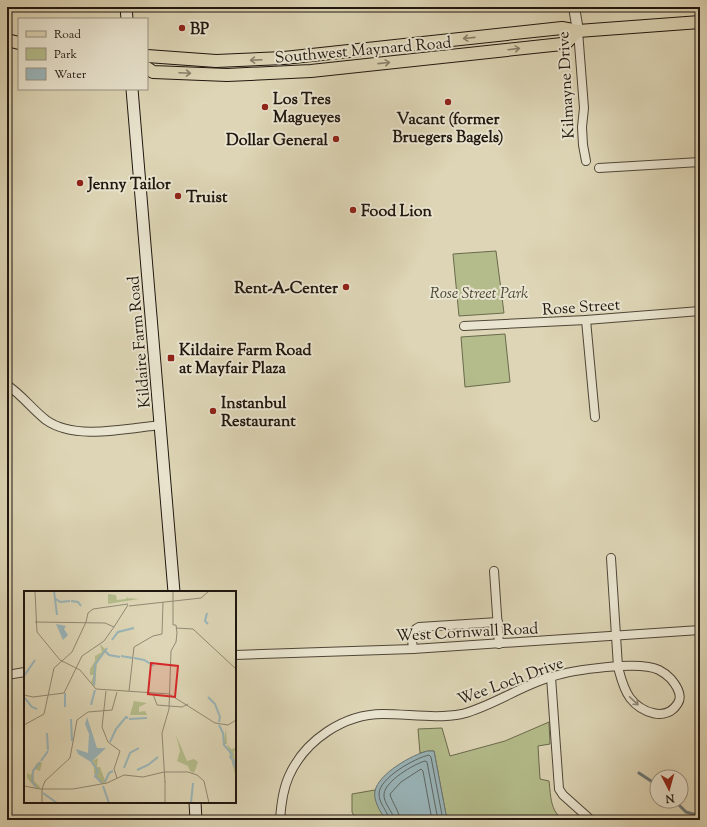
<svg xmlns="http://www.w3.org/2000/svg" width="707" height="827" font-family="'Sorts Mill Goudy',serif">
	<style>
		.green { fill: #b4bc8b; stroke: #6a6a4d }
		.water { fill: #99b5ba; stroke: #697676 }
		.lines { fill: none; stroke-linecap: round; stroke-linejoin: round }
		.shore { stroke: #5c6664; stroke-width: 1 }
		.stream { stroke: #697676; stroke-width: 3 }
		.minor-casing { stroke: #4f4638; stroke-width: 10 }
		.tertiary-casing { stroke: #4f4638; stroke-width: 12 }
		.secondary-casing { stroke: #20170f; stroke-width: 13 }
		.primary-casing { stroke: #20170f; stroke-width: 14 }
		.minor { stroke: #e9e4cf; stroke-width: 8 }
		.tertiary { stroke: #e9e4cf; stroke-width: 10 }
		.secondary { stroke: #e9e4cf; stroke-width: 11 }
		.primary { stroke: #ddd5b5; stroke-width: 12 }
		.oneway { stroke: #88806a }
		.oneway2 { stroke: #8f8879 }
		.poi-dot { fill: #8f2418; stroke: #e9e4cf; stroke-width: 1.5 }
		.labels { text-anchor: middle; stroke-width: 4; stroke-linejoin: round; paint-order: stroke }
		.poi-label { font-size: 16px; font-weight: bold; fill: #20170f; stroke: #e9e4cf; text-anchor: start }
		.street-label { font-size: 16px; fill: #20170f; stroke: #e9e4cf }
		.park-label { font-size: 16px; font-style: italic; fill: #4c4934; stroke: #e9e4cf }
		.inset-river { fill: none; stroke: #99b5ba; stroke-width: 2 }
		.inset-road { fill: none; stroke: #918973; stroke-width: 1 }
		.view { fill: #d62828; fill-opacity: 0.15; stroke: #d62828; stroke-width: 2 }
		.inset-edge { fill: none; stroke: #20170f; stroke-width: 2 }
	</style>
	<rect width="100%" height="100%" fill="#ddd5b5"/>
	<filter id="stains"><feTurbulence type="fractalNoise" baseFrequency=".005" numOctaves="4"/><feColorMatrix values="0 0 0 0 .2 0 0 0 0 .09 0 0 0 0 .02 0 0 0 .5 -.17"/></filter>
	<radialGradient id="worn" r=".72"><stop offset=".6" stop-color="#630" stop-opacity="0"/><stop offset="1" stop-color="#630" stop-opacity=".3"/></radialGradient>
	<!-- green -->
	<g class="green">
		<polygon points="496,251 504,313 459,316 453,254"/>
		<polygon points="505,334 510,382 465,387 461,337"/>
		<path d="M549 722 550 744 538 746 540 779 549 781C551 797 550 810 563 820H447L434 751H428L420 753 418 729 442 728 450 756 505 741Z"/>
		<path d="M375 790C375 801 380 811 386 820H356L352 812V794Z"/>
	</g>
	<!-- water -->
	<path class="water" d="M428 751H434L447 820H386C381 813 373 801 375 791 378 774 413 754 428 751Z"/>
	<g class="lines">
		<!-- shore -->
		<g class="shore">
			<path d="M389 820C388 811 379 804 379 794 379 778 415 758 429 755L431 757 443 820"/>
			<path d="M394 820C393 811 383 803 384 794 385 781 414 764 425 761L427 762 438 820"/>
			<path d="M400 820C399 810 392 803 390 794L401 782 421 769 423 771 432 820"/>
		</g>
		<!-- stream -->
		<g class="stream">
			<polyline points="639,773 657,785"/>
			<polyline points="675,801 686,812 700,816"/>
		</g>
		<defs>
			<g id="minor">
				<polyline points="578,31 584,108 582,127 583,145 586,161"/>
				<polyline points="599,168 700,162"/>
				<polyline points="586,320 595,417"/>
				<polyline points="464,326 586,320 700,311"/>
				<path d="M7 385C22 395 32 409 46 420 75 441 128 428 161 425"/>
				<polyline points="494,571 499,644"/>
				<path d="M413 649C412 640 410 631 419 627L498 622"/>
				<polyline points="235,655 413,649 700,630"/>
				<polyline points="7,675 25,672"/>
				<polyline points="551,677 559,789 563,795 591,820"/>
				<path d="M280 820C281 805 283 789 289 776 305 740 344 714 383 714 409 714 436 719 462 714 493 706 520 686 551 677 572 670 640 660 659 670 663 672 668 676 671 679 676 685 683 695 678 703 666 723 641 712 630 698 623 688 621 678 618 667L611 558"/>
			</g>
			<polyline id="tertiary" points="574,7 578,31"/>
			<g id="secondary">
				<polyline points="126,7 127,19"/>
				<polyline points="132,89 174,592"/>
				<polyline points="195,802 196,820"/>
			</g>
			<g id="primary">
				<polyline points="7,40 19,43"/>
				<polyline points="147,56 216,61 284,58 562,28 578,31 700,22"/>
				<polyline points="147,68 153,72 227,75 311,71 562,44 566,43 578,31"/>
			</g>
		</defs>
		<!-- minor casing -->
		<use href="#minor" class="minor-casing"/>
		<!-- tertiary casing -->
		<use href="#tertiary" class="tertiary-casing"/>
		<!-- secondary casing -->
		<use href="#secondary" class="secondary-casing"/>
		<!-- primary casing -->
		<use href="#primary" class="primary-casing"/>
		<!-- minor -->
		<use href="#minor" class="minor"/>
		<!-- tertiary -->
		<use href="#tertiary" class="tertiary"/>
		<!-- secondary -->
		<use href="#secondary" class="secondary"/>
		<!-- primary -->
		<use href="#primary" class="primary"/>
	</g>
	<!-- one-way arrows -->
	<defs><path id="oneway-shaft" d="M-6 0H5M1.5-3L5.5 0L1.5 3" fill="none" stroke-width="1.6" stroke-linecap="round" stroke-linejoin="round"/></defs>
	<g class="oneway">
		<use href="#oneway-shaft" transform="translate(469 38) rotate(174)"/>
		<use href="#oneway-shaft" transform="translate(514 49) rotate(-7)"/>
		<use href="#oneway-shaft" transform="translate(256 60) rotate(177)"/>
		<use href="#oneway-shaft" transform="translate(384 63) rotate(-6)"/>
		<use href="#oneway-shaft" transform="translate(185 73) rotate(3)"/>
	</g>
	<use class="oneway2" href="#oneway-shaft" transform="translate(634 701) rotate(43)"/>
	<!-- markers -->
	<g class="poi-dot">
		<circle cx="182" cy="28" r="4"/>
		<circle cx="448" cy="102" r="4"/>
		<circle cx="265" cy="107" r="4"/>
		<circle cx="336" cy="139" r="4"/>
		<circle cx="80" cy="183" r="4"/>
		<circle cx="178" cy="196" r="4"/>
		<circle cx="353" cy="210" r="4"/>
		<circle cx="346" cy="287" r="4"/>
		<rect x="167" y="354" width="8" height="8" rx="2"/>
		<circle cx="213" cy="411" r="4"/>
	</g>
	<g class="labels">
		<!-- poi labels -->
		<g class="poi-label">
			<text x="190" y="34">BP</text>
			<text x="273" y="104">Los Tres<tspan x="273" dy="18">Magueyes</tspan></text>
			<text x="448" y="124" text-anchor="middle">Vacant (former<tspan x="448" dy="18">Bruegers Bagels)</tspan></text>
			<text x="328" y="145" text-anchor="end">Dollar General</text>
			<text x="88" y="189">Jenny Tailor</text>
			<text x="186" y="202">Truist</text>
			<text x="361" y="216">Food Lion</text>
			<text x="338" y="293" text-anchor="end">Rent-A-Center</text>
			<text x="179" y="355">Kildaire Farm Road<tspan x="179" dy="18">at Mayfair Plaza</tspan></text>
			<text x="221" y="408">Instanbul<tspan x="221" dy="18">Restaurant</tspan></text>
		</g>
		<!-- street labels -->
		<g class="street-label">
			<text transform="translate(363 49) rotate(-5)" y="6">Southwest Maynard Road</text>
			<text transform="translate(565 85) rotate(-93)" y="6">Kilmayne Drive</text>
			<text transform="translate(581 306) rotate(-4)" y="6">Rose Street</text>
			<text transform="translate(138 342) rotate(-95)" y="6">Kildaire Farm Road</text>
			<text transform="translate(467 631) rotate(-3)" y="6">West Cornwall Road</text>
			<text transform="translate(510 680) rotate(-20)" y="6">Wee Loch Drive</text>
		</g>
		<!-- park labels -->
		<g class="park-label">
			<text x="479" y="298">Rose Street Park</text>
		</g>
	</g>
	<!-- overview -->
	<g transform="translate(24 591)">
		<rect width="212" height="212" fill="#ddd5b5"/>
		<path d="M84 3 92 4 93 9 102 8 104 4 103 7 115 8 84 13ZM76 53 82 59 73 71 71 96 67 91 70 84H66V78L71 70V65L78 61ZM110 110 123 112 115 116V121L121 120 123 124H106ZM202 138 203 153 207 158 212 157 210 161 212 187 203 153H199ZM152 144 163 170 170 168 174 171 170 182 166 180 164 175 153 170 156 160ZM74 167 73 176H76L82 192 77 193 70 182V172L68 170ZM16 171 18 172 16 180 11 178 9 181 10 190 17 197 13 198 3 187V182L7 184 12 173Z" fill="#b4bc8b"/>
		<path d="M32 33 42 35 40 38 44 44 39 49ZM63 126 73 157H82L67 171 54 163 52 158 64 162 65 143 61 133Z" fill="#99b5ba"/>
		<path class="inset-river" d="M30 0 33 24M32 8 36 11 46 10M47 10 54 11 57 15M183 22 181 30 184 33M88 49 94 41 110 37M81 60 85 64 96 66M97 65 109 67M110 67 120 69 130 75M0 85 11 69M70 94 71 74 83 57M0 106 8 116 13 118M184 106 191 113 196 126 195 131M67 114 71 99M41 116V102M47 128 48 150M105 128 123 127M195 134 199 142 200 154 208 163 206 166 211 171 209 172 212 177M23 142 24 159M86 151 92 138 102 126 104 127M17 170 24 160M67 170 74 180 71 185 78 192M100 177 106 162 115 157M113 179 124 174 134 166M81 191 85 182 89 180M79 195 85 212M12 196 8 191 9 180 16 171M19 202 33 212M167 212 169 192"/>
		<path class="inset-road" d="M11 0 13 41 36 69 56 79 72 98 146 103M105 15 177 7 185 0M11 31 81 32 90 36 104 14M62 31 64 22 69 18 104 13M152 37 169 38 212 78M82 100 78 136 84 151 96 160 90 178 93 187M105 100 110 56 129 45 138 43 139 11M129 103 133 114 158 116 164 113M145 103 191 132 204 134 212 129M0 104 9 106 40 102 58 65 80 50 90 36M0 134 20 123 30 77 48 61 62 31M141 191 138 142 145 118 147 60 152 51 153 42 152 34H149V0M0 195 16 198H49L83 192 100 184 119 186 140 181H164L173 184 180 190 185 212M18 198 21 190 46 167 53 129 64 121 88 119 93 101M18 198V212M141 212V190"/>
		<path class="view" d="M127 72 154 75 151 106 124 103Z"/>
		<rect width="212" height="212" class="inset-edge"/>
	</g>
	<!-- margin -->
	<rect width="707" height="827" fill="none" stroke="#ddd5b5" stroke-width="24"/>
	<rect x="8" y="8" width="691" height="811" fill="none" stroke="#20170f" stroke-width="2"/>
	<rect x="12" y="12" width="683" height="803" fill="none" stroke="#20170f"/>
	<!-- legend -->
	<rect x="18" y="18" width="130" height="72" fill="#e9e4cf" stroke="#999282"/>
	<rect x="26" y="31" width="20" height="6" fill="#ddd5b5" stroke="#999282"/>
	<text x="54" y="38" font-size="12" fill="#20170f">Road</text>
	<rect x="26" y="48" width="20" height="12" fill="#b4bc8b" stroke="#999282"/>
	<text x="54" y="58" font-size="12" fill="#20170f">Park</text>
	<rect x="26" y="68" width="20" height="12" fill="#99b5ba" stroke="#999282"/>
	<text x="54" y="78" font-size="12" fill="#20170f">Water</text>
	<!-- north arrow -->
	<g transform="translate(669 789) rotate(174)"><circle r="19" fill="#e9e4cf" stroke="#999282"/>
	<path d="M0-3L7 15L0 10L-7 15Z" fill="#8f2418"/>
	<text y="-6" font-size="11" font-weight="bold" text-anchor="middle" fill="#20170f">N</text>
	</g>
	<rect width="100%" height="100%" filter="url(#stains)"/>
	<rect width="100%" height="100%" fill="url(#worn)"/>
</svg>
